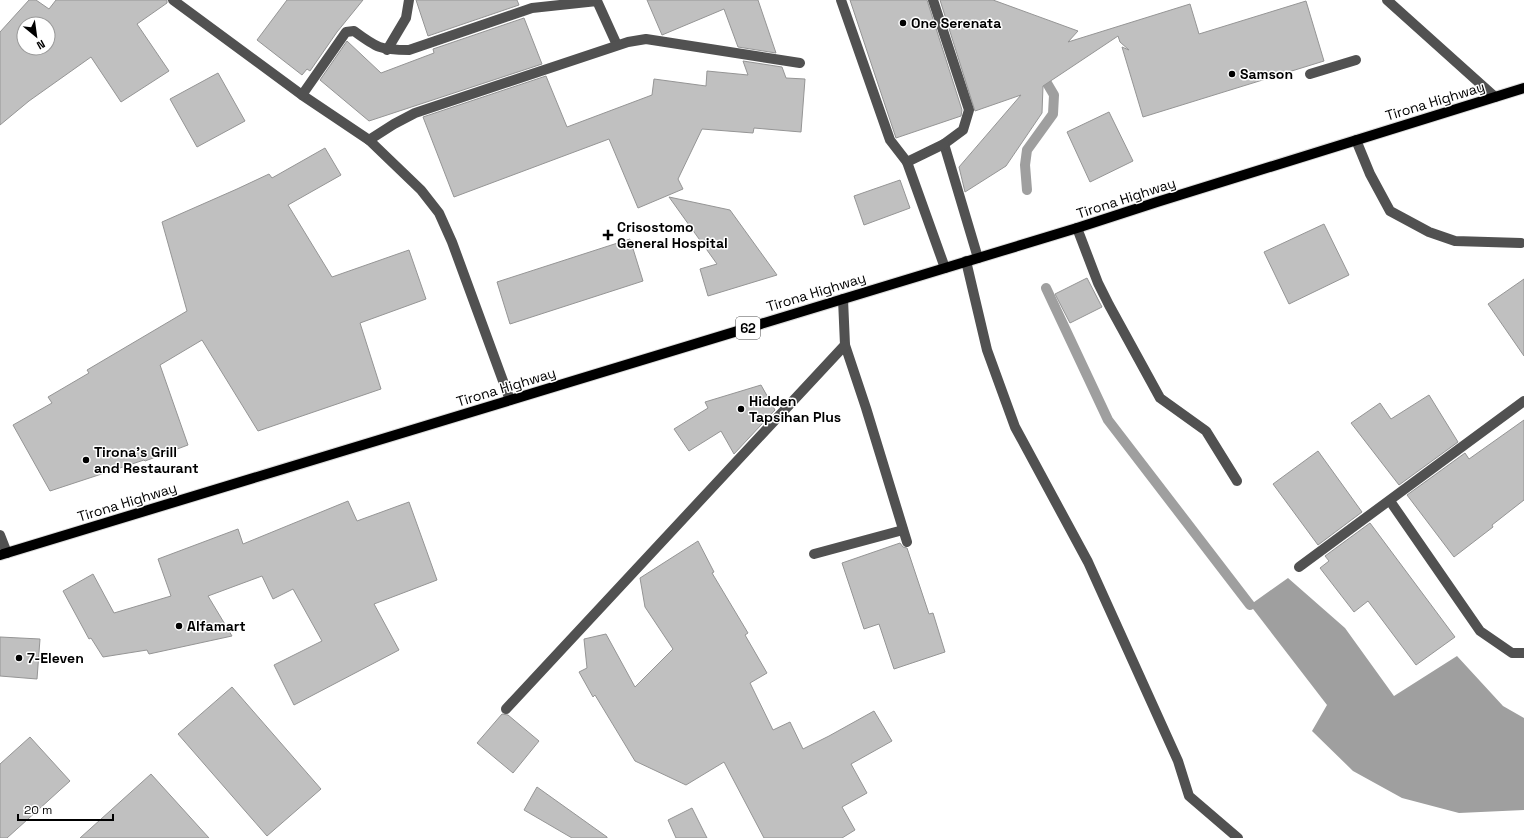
<svg xmlns="http://www.w3.org/2000/svg" width="1524" height="838" font-family="'Space Grotesk',sans-serif">
	<style>
		.water { fill: #9f9f9f }
		.lines { fill: none; stroke-linecap: round; stroke-linejoin: round }
		.stream { stroke: #9f9f9f; stroke-width: 10 }
		.building { fill: #c0c0c0; stroke: #959595; fill-rule: evenodd }
		.major-casing { stroke: #dbdbdb; stroke-width: 12 }
		.minor { stroke: #515151; stroke-width: 10 }
		.major { stroke: #000; stroke-width: 10 }
		.poi-dot { fill: #000; stroke: #fff; stroke-width: 1.5 }
		.labels { text-anchor: middle; stroke-width: 3; stroke-linejoin: round; paint-order: stroke }
		.shield { fill: #fff; stroke: #4c4c4c; stroke-width: 1 }
		.shield-label { font-size: 13px; font-weight: bold; fill: #000 }
		.poi-label { font-size: 14px; font-weight: bold; fill: #000; stroke: #fff; text-anchor: start }
		.street-label { font-size: 14px; fill: #000; stroke: #fff }
	</style>
	<rect width="100%" height="100%" fill="#fff"/>
	<!-- water -->
	<polygon class="water" points="1288,578 1345,628 1394,696 1457,656 1503,706 1524,718 1524,810 1459,813 1402,798 1353,771 1312,731 1327,705 1250,605"/>
	<g class="lines">
		<!-- stream -->
		<g class="stream">
			<polyline points="1027,190 1025,165 1027,150 1053,114 1054,95 1041,73"/>
			<polyline points="1046,288 1108,420 1250,605"/>
		</g>
	</g>
	<!-- building -->
	<g class="building">
		<path d="M29 0H36L49 9 56 0H167V3L137 24 169 71 121 102 91 57 29 101 0 125V32ZM24 24H48V48H24Z"/>
		<polygon points="287,0 363,0 337,32 310,71 307,69 302,75 257,40"/>
		<polygon points="416,0 517,0 519,5 428,36"/>
		<polygon points="647,0 758,0 776,53 738,47 724,9 662,35"/>
		<polygon points="850,0 927,0 962,110 961,116 896,138"/>
		<polygon points="940,0 993,0 1078,31 1068,42 1190,4 1199,34 1306,1 1324,61 1143,117 1122,47 1129,50 1120,42 1118,36 1043,86 1042,113 1006,166 965,192 959,167 1021,95 975,111"/>
		<polygon points="524,18 542,64 369,121 320,80 347,41 381,73 434,53 433,49"/>
		<polygon points="743,61 782,67 786,78 805,79 801,132 754,128 753,133 702,129 678,179 683,189 638,208 609,139 454,197 423,117 546,76 567,127 652,95 654,79 706,86 707,71 748,75"/>
		<polygon points="218,73 245,121 197,147 170,99"/>
		<polygon points="1109,112 1133,161 1090,182 1067,132"/>
		<polygon points="325,148 341,175 288,205 332,277 409,250 426,299 360,323 381,389 258,431 202,340 160,365 188,445 145,461 144,460 50,491 13,425 52,403 48,397 89,373 87,370 187,311 162,222 237,189 269,174 272,178"/>
		<polygon points="900,180 910,208 864,225 854,196"/>
		<polygon points="669,197 730,210 777,275 708,296 700,269 717,264"/>
		<polygon points="1324,224 1349,275 1289,304 1264,252"/>
		<polygon points="630,239 643,281 510,324 497,282"/>
		<polygon points="1087,278 1102,307 1070,323 1055,294"/>
		<polygon points="1524,279 1524,356 1488,304"/>
		<polygon points="761,385 775,410 734,454 721,431 689,451 674,429 708,408 705,402"/>
		<polygon points="1429,395 1458,442 1399,485 1351,423 1380,403 1391,419"/>
		<polygon points="1524,420 1524,500 1492,525 1493,527 1454,557 1407,495 1465,453 1469,459"/>
		<polygon points="1318,451 1362,512 1318,545 1273,484"/>
		<polygon points="348,501 357,521 409,502 437,580 374,604 399,650 294,705 274,665 322,641 293,589 273,599 262,576 208,596 232,636 149,654 147,650 103,657 91,638 89,639 63,591 93,574 114,613 171,596 158,559 238,529 243,544"/>
		<polygon points="1370,523 1455,637 1416,665 1368,601 1354,612 1320,568 1329,561 1325,556"/>
		<polygon points="698,541 714,572 712,573 748,633 745,635 767,673 750,683 773,730 790,722 803,749 829,736 874,711 892,741 851,764 867,793 842,807 855,830 842,838 764,838 724,762 686,785 635,761 595,695 593,697 579,672 587,668 584,639 606,634 635,687 673,649 645,607 640,578"/>
		<polygon points="900,543 903,547 907,548 929,614 933,613 945,652 894,669 879,624 864,629 842,563"/>
		<polygon points="0,637 40,639 37,679 0,676"/>
		<polygon points="232,687 321,789 267,836 178,734"/>
		<polygon points="502,714 508,715 539,741 513,773 477,743"/>
		<polygon points="30,737 70,781 7,838 0,838 0,764"/>
		<polygon points="151,774 209,838 80,838"/>
		<polygon points="537,787 607,837 607,838 572,838 524,810"/>
		<polygon points="692,808 707,838 676,838 668,820"/>
	</g>
	<g class="lines">
		<defs>
			<polyline id="major" points="0,555 1077,228 1157,202 1524,88"/>
		</defs>
		<!-- major casing -->
		<use href="#major" class="major-casing"/>
		<!-- minor -->
		<g class="minor">
			<polyline points="173,0 302,95 369,140 421,190 439,213 452,242 510,400"/>
			<polyline points="841,0 890,140 907,162 945,268"/>
			<polyline points="933,0 969,110 963,130 944,144 978,258"/>
			<polyline points="1387,0 1495,97"/>
			<polyline points="387,50 406,18 409,0"/>
			<polyline points="1310,74 1356,60"/>
			<path d="M302 95 346 32 354 31C377 48 380 50 409 50L532 8 597 1 617 45"/>
			<polyline points="369,140 394,124 415,113 628,42 646,39 800,63"/>
			<polyline points="1356,140 1370,174 1390,211 1429,232 1455,241 1521,243"/>
			<polyline points="907,162 944,144"/>
			<polyline points="1077,228 1098,283 1109,305 1160,398 1206,431 1237,481"/>
			<polyline points="966,261 987,350 1015,427 1088,562 1178,761 1189,796 1238,838"/>
			<polyline points="843,299 845,345 866,408 907,542"/>
			<polyline points="1390,501 1480,631 1512,653 1524,653"/>
			<polyline points="0,535 7,553"/>
			<polyline points="814,554 903,530"/>
			<polyline points="1299,567 1524,401"/>
			<polyline points="506,709 845,345"/>
		</g>
		<!-- major -->
		<use href="#major" class="major"/>
	</g>
	<!-- markers -->
	<g class="poi-dot">
		<circle cx="903" cy="23" r="4"/>
		<circle cx="1232" cy="74" r="4"/>
		<path d="M606 229h4v4h4v4h-4v4h-4v-4h-4v-4h4z"/>
		<circle cx="741" cy="409" r="4"/>
		<circle cx="86" cy="460" r="4"/>
		<circle cx="179" cy="626" r="4"/>
		<circle cx="19" cy="658" r="4"/>
	</g>
	<g class="labels">
		<!-- shield labels -->
		<rect class="shield" x="736" y="317" width="24" height="22" rx="3"/>
		<g class="shield-label">
			<text x="748" y="333">62</text>
		</g>
		<!-- poi labels -->
		<g class="poi-label">
			<text x="911" y="28">One Serenata</text>
			<text x="1240" y="79">Samson</text>
			<text x="617" y="232">Crisostomo<tspan x="617" dy="16">General Hospital</tspan></text>
			<text x="749" y="406">Hidden<tspan x="749" dy="16">Tapsihan Plus</tspan></text>
			<text x="94" y="457">Tirona's Grill<tspan x="94" dy="16">and Restaurant</tspan></text>
			<text x="187" y="631">Alfamart</text>
			<text x="27" y="663">7-Eleven</text>
		</g>
		<!-- street labels -->
		<g class="street-label">
			<text transform="translate(1435 101) rotate(-17)" y="5">Tirona Highway</text>
			<text transform="translate(1126 198) rotate(-18)" y="5">Tirona Highway</text>
			<text transform="translate(816 292) rotate(-17)" y="5">Tirona Highway</text>
			<text transform="translate(506 387) rotate(-17)" y="5">Tirona Highway</text>
			<text transform="translate(127 502) rotate(-17)" y="5">Tirona Highway</text>
		</g>
	</g>
	<!-- north arrow -->
	<g transform="translate(36 36) rotate(151)"><circle r="19" fill="#ffffff" stroke="#999999"/>
	<path d="M0-3L7 15L0 10L-7 15Z" fill="#000000"/>
	<text y="-6" font-size="11" font-weight="bold" text-anchor="middle" fill="#000000">N</text>
	</g>
	<!-- scale -->
	<path d="M18 814v6h95v-6" fill="none" stroke="#000000" stroke-width="2"/>
	<text x="24" y="814" font-size="12" fill="#000000" stroke="#ffffff" stroke-width="3" paint-order="stroke">20 m</text>
</svg>
